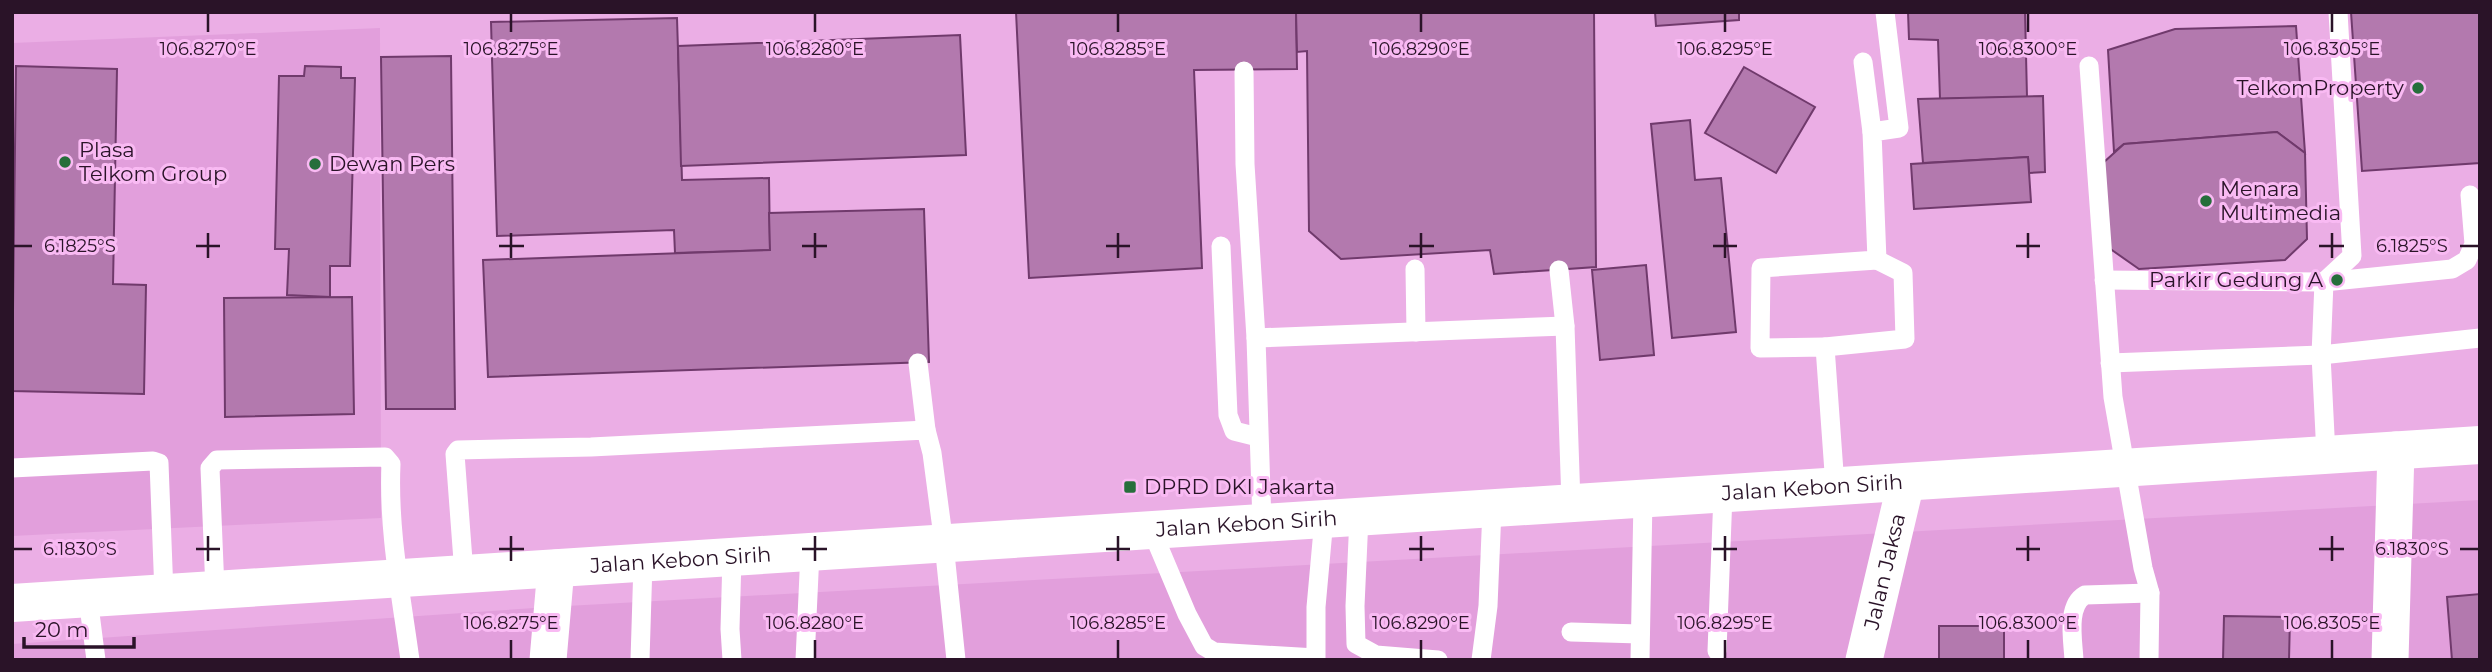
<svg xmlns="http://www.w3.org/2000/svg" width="2492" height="672" font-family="Montserrat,sans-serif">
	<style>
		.built { fill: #e29fdc }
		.building { fill: #b379ae; stroke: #703a6c; stroke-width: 2 }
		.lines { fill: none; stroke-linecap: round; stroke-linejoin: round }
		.service { stroke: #fff; stroke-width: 19 }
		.minor { stroke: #fff; stroke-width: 37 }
		.primary { stroke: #fff; stroke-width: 38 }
		.ticks { fill: none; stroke: #2a1328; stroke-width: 2.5 }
		.poi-dot { fill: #266e3b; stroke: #f9baf3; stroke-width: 2.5 }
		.labels { text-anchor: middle; stroke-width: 6; stroke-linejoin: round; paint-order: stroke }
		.poi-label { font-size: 21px; fill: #2a1328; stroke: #f9baf3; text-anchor: start }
		.street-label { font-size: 21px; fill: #2a1328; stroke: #f9baf3 }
		.ticks-label { font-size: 18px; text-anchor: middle; fill: #2a1328; stroke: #f9baf3; stroke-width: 6; stroke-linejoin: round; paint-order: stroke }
	</style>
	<rect width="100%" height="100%" fill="#ebaee5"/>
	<!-- built -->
	<g class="built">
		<polygon points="380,28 381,518 12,536 12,43"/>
		<polygon points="2480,500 2480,660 12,660 12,644 549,607"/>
	</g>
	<!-- building -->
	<g class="building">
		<polygon points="1016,12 1296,12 1297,69 1194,70 1202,268 1029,278"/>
		<polygon points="1296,12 1594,12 1596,267 1494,274 1490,250 1341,259 1309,231 1307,51 1297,52"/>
		<polygon points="1655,12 1739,12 1739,20 1656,26"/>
		<polygon points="1908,12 2025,12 2027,97 1940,99 1938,40 1909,39"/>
		<polygon points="2351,12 2480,12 2480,163 2362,171"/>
		<polygon points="677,18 682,180 769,178 770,250 675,253 674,230 497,236 491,22"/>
		<polygon points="2296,26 2305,153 2277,132 2124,144 2114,152 2108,50 2175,29"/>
		<polygon points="960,35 966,155 681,166 678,46"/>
		<polygon points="451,56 455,409 386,409 381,57"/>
		<polygon points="16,66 117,69 113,284 146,285 144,394 12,391"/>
		<polygon points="305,66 341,67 341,78 355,78 350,266 330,266 330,297 287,295 289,249 275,249 279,76 304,76"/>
		<polygon points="1744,67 1815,107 1776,173 1705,133"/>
		<polygon points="2043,96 2045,172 2029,173 2028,157 1923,163 1918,99"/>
		<polygon points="1690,120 1695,180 1721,178 1736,332 1672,338 1651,124"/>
		<polygon points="2277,132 2305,153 2307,239 2285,260 2139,269 2109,248 2103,163 2124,144"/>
		<polygon points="2028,157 2031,202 1914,209 1911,164"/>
		<polygon points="924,209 929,362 488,377 483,260 770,250 769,213"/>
		<polygon points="1646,265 1654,355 1600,360 1592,270"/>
		<polygon points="352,297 354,414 225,417 224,298"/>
		<polygon points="2480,594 2480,660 2452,660 2447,597"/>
		<polygon points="2224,616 2290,617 2289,660 2223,660"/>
		<rect x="1939" y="626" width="65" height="34"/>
	</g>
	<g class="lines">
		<!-- service -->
		<g class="service">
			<polyline points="1863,62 1872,132"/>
			<polyline points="2089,66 2113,397 2143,568 2150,593 2149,660"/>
			<polyline points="1244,71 1245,164 1256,338 1262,523"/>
			<polyline points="1221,246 1228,415 1234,431 1258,437"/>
			<polyline points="1415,269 1416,332"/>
			<polyline points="1559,270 1565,326 1571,503"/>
			<polyline points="2104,280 2324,282 2452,269 2467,260 2474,244 2470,195"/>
			<polyline points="1256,338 1565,326"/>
			<polyline points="1825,347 1905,339 1903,273 1877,260"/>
			<polyline points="918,363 926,430"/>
			<polyline points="2110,363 2321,355 2480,338"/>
			<polyline points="2326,455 2321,355 2324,282 2352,256 2338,12"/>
			<polyline points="12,468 153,461 159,463 164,594"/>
			<polyline points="1835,486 1825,347 1760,348 1761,268 1877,260 1872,132 1899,128 1885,12"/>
			<polyline points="1359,517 1355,606 1356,644 1376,655 1438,660"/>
			<polyline points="1152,531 1187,614 1204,646 1214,652 1316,658 1316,607 1324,519"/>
			<polyline points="464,574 455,454 458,450 591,447 926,430 932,453 944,544 956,660"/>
			<path d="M215 590 210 468 217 460 385 457 391 464C388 530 401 594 410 660"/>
			<polyline points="88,598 96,660"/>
			<polyline points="1571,632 1640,634"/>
			<polyline points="1717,651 1723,494"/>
			<polyline points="640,660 643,563"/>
			<polyline points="732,660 730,629 732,557"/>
			<polyline points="805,660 810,552"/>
			<polyline points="1481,660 1488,606 1492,509"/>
			<polyline points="1640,660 1643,499"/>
			<path d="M2074 660C2073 640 2066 606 2085 595L2150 593"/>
		</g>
		<!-- minor -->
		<g class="minor">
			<polyline points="548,660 556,568"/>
			<path id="s1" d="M1864 660 1906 482"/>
			<polyline points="2390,660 2396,450"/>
		</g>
		<!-- primary -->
		<path class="primary" id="s2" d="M12 603 2480 445"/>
	</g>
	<!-- ticks -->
	<path class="ticks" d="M208 14V32M511 14V32M815 14V32M1118 14V32M1421 14V32M1725 14V32M2028 14V32M2332 14V32M208 233V258M511 233V258M815 233V258M1118 233V258M1421 233V258M1725 233V258M2028 233V258M2332 233V258M14 246H32M196 246H220M499 246H524M802 246H827M1106 246H1130M1409 246H1434M1713 246H1737M2016 246H2040M2319 246H2344M2460 246H2478M208 536V561M511 536V561M815 536V561M1118 536V561M1421 536V561M1725 536V561M2028 536V561M2332 536V561M14 549H32M196 549H220M499 549H524M802 549H827M1106 549H1130M1409 549H1434M1713 549H1737M2016 549H2040M2319 549H2344M2460 549H2478M511 640V658M815 640V658M1118 640V658M1421 640V658M1725 640V658M2028 640V658M2332 640V658"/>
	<!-- markers -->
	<g class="poi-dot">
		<circle cx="2418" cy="88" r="7"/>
		<circle cx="65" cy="162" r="7"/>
		<circle cx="315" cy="164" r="7"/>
		<circle cx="2206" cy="201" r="7"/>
		<circle cx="2337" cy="280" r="7"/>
		<rect x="1123" y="480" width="14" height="14" rx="3.5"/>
	</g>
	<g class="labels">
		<!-- poi labels -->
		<g class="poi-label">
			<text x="2404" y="95" text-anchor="end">TelkomProperty</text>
			<text x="79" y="157">Plasa<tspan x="79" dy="24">Telkom Group</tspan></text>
			<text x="329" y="171">Dewan Pers</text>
			<text x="2220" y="196">Menara<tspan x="2220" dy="24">Multimedia</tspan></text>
			<text x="2323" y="287" text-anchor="end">Parkir Gedung A</text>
			<text x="1144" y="494">DPRD DKI Jakarta</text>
		</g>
		<!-- street labels -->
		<g class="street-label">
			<text dy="7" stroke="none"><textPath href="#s2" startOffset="1804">Jalan Kebon Sirih</textPath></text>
			<text dy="7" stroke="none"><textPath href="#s2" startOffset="1237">Jalan Kebon Sirih</textPath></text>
			<text dy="7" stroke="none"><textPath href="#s2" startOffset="670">Jalan Kebon Sirih</textPath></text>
			<text dy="7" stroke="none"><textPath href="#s1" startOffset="91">Jalan Jaksa</textPath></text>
		</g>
	</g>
	<g class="ticks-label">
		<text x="208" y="55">106.8270°E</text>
		<text x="511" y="55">106.8275°E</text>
		<text x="815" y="55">106.8280°E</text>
		<text x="1118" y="55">106.8285°E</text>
		<text x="1421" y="55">106.8290°E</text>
		<text x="1725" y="55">106.8295°E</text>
		<text x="2028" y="55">106.8300°E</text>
		<text x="2332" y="55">106.8305°E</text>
		<text x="80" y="252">6.1825°S</text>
		<text x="2412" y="252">6.1825°S</text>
		<text x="80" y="555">6.1830°S</text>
		<text x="2412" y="555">6.1830°S</text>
		<text x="511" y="629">106.8275°E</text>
		<text x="815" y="629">106.8280°E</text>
		<text x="1118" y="629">106.8285°E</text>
		<text x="1421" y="629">106.8290°E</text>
		<text x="1725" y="629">106.8295°E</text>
		<text x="2028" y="629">106.8300°E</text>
		<text x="2332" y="629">106.8305°E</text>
	</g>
	<!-- border -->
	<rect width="2492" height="672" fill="none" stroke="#2a1328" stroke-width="28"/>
	<!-- scale -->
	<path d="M24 637v10h110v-10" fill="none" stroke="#2a1328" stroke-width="3.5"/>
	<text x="35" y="637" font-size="21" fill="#2a1328" stroke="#f9baf3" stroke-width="5" paint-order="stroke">20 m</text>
</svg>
